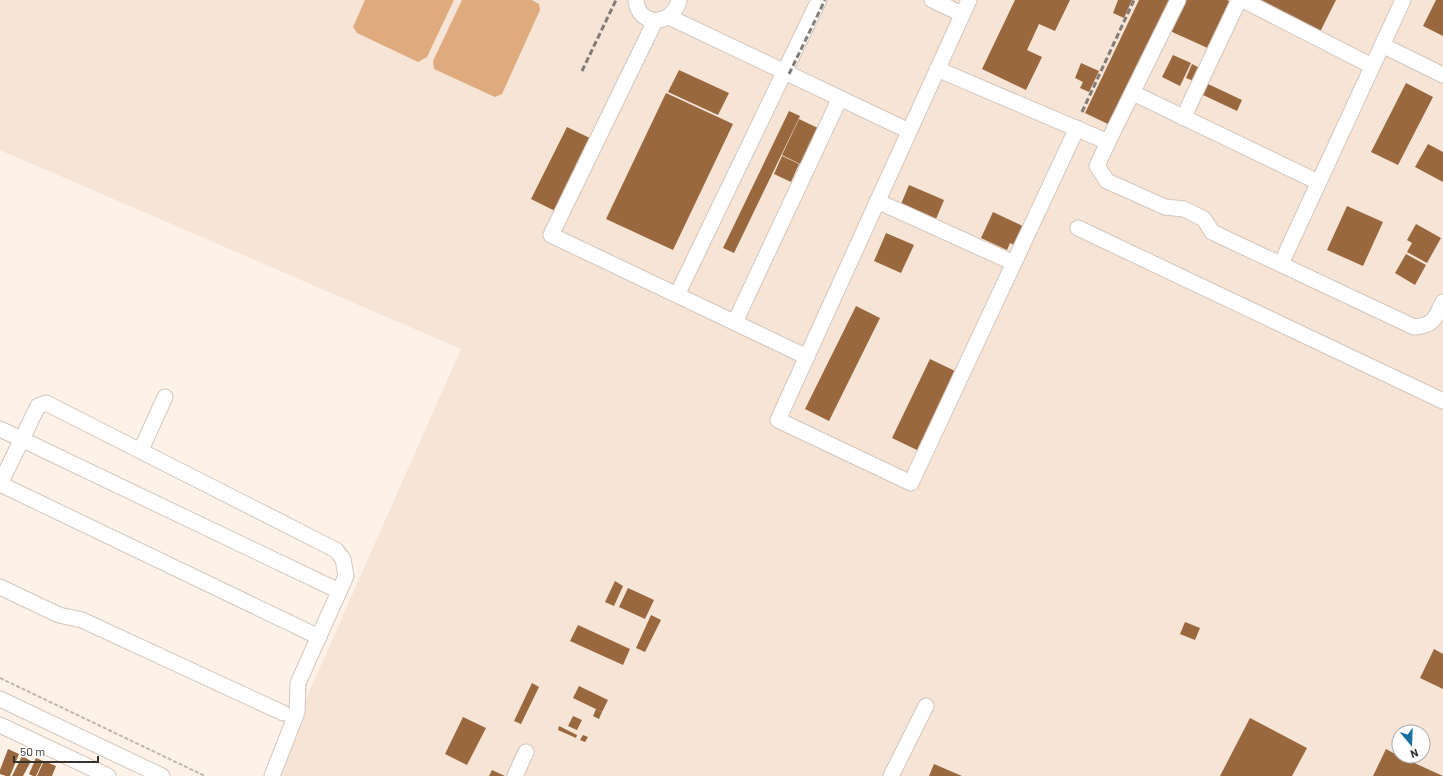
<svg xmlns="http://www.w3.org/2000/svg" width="1443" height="776" font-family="Barlow,sans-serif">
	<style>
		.built { fill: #f6e4d6; fill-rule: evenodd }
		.water { fill: #e0aa7f }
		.building { fill: #9a683e }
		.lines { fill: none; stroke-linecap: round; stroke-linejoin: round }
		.minor-casing { stroke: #d2c7be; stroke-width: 17 }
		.path { stroke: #c0b6af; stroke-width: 2; stroke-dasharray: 4 2; stroke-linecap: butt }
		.minor { stroke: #fff; stroke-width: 15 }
		.rail { stroke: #837c76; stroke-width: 3; stroke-dasharray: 6 3; stroke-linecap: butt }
	</style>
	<rect width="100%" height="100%" fill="#fdf1e8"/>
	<!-- built -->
	<path class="built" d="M0 0H1443V776H272L461 349 0 150ZM1399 732H1423V756H1399Z"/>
	<!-- water -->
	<g class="water">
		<polygon points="365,0 454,0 427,57 418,62 357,33 353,27"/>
		<polygon points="462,0 532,0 539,4 540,10 502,94 495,97 434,69 433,61"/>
	</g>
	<!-- building -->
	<g class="building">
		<polygon points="1015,0 1070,0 1055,31 1039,24 1027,50 1042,57 1026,90 982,69"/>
		<polygon points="1118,0 1132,0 1124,18 1113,13"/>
		<polygon points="1139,0 1172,0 1112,126 1085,113"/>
		<polygon points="1184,0 1227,0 1233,3 1212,50 1170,31"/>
		<polygon points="1254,0 1336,0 1320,32"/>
		<polygon points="1436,0 1443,0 1443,36 1423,26"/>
		<polygon points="1173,55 1191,63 1180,86 1162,77"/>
		<polygon points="1081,63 1099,71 1089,92 1080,88 1083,82 1075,78"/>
		<polygon points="1192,64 1202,69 1196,82 1186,78"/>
		<polygon points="679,70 729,93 718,115 668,92"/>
		<polygon points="1406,83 1433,97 1398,165 1371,152"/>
		<polygon points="1208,84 1242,100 1237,111 1203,95"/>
		<polygon points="666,93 733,124 673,250 606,219"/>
		<polygon points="789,111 800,116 734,253 723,248"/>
		<polygon points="799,119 822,130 804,166 782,155"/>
		<polygon points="567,127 594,140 559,213 531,199"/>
		<polygon points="1428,144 1443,152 1443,182 1415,167"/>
		<polygon points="782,156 799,164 791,182 774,174"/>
		<polygon points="909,185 944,200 936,219 901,204"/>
		<polygon points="1347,206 1383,222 1363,266 1327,250"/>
		<polygon points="993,212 1025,227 1016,246 1010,243 1007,250 981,238"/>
		<polygon points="1416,224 1441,238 1427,263 1407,252 1412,243 1407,240"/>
		<polygon points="886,233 914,245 901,273 874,261"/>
		<polygon points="1406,254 1426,265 1415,285 1395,273"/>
		<polygon points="856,306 880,318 829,421 805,409"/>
		<polygon points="930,359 955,371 917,450 892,438"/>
		<polygon points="615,581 623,586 614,606 605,602"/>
		<polygon points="628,588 654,600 645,619 619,607"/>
		<polygon points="651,615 661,620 645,652 636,648"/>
		<polygon points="1185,622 1200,628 1195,640 1180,634"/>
		<polygon points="578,625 630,649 623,665 570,641"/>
		<polygon points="1434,649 1443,654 1443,689 1420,678"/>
		<polygon points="532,683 539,687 521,724 514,721"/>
		<polygon points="579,686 608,700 602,712 573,698"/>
		<polygon points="596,709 602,712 599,719 593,716"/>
		<polygon points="573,716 582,720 577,730 568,726"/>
		<polygon points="463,717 486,728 467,765 445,754"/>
		<polygon points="1250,718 1307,748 1292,776 1220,776"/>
		<polygon points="559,726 577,735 576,738 558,730"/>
		<polygon points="583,735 588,737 585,742 580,740"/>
		<polygon points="8,749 19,754 10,776 6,776 0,774 0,770"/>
		<polygon points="1386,749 1399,756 1443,776 1373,776"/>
		<polygon points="22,756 31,761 23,776 12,776"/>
		<polygon points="36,758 43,761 36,776 33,776 29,774"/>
		<polygon points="44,761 56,766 52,776 37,776"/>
		<polygon points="934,764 962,776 929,776"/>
		<polygon points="492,770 505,776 489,776"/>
	</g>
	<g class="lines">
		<defs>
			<g id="minor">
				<path d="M636 0C638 27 673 27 679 0"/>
				<polyline points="932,0 962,14"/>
				<polyline points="969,0 778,420 911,483 1077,128"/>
				<polyline points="1243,0 1372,66"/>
				<polyline points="669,17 909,131"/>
				<polyline points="655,21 551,235 807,357"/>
				<polyline points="1382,45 1443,75"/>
				<path d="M937 69 1108 142 1097 166 1107 181 1165 207 1184 209 1204 219 1212 232 1414 327C1434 325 1435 319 1443 302"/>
				<polyline points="1133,93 1318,182"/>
				<polyline points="1183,118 1239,0"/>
				<polyline points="1108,142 1178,0"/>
				<polyline points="877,201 1014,263"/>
				<polyline points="1078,228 1443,401"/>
				<polyline points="1281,264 1403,0"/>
				<polyline points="677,295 819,0"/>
				<polyline points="735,322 840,98"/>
				<polyline points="0,429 339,591"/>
				<polyline points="141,450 165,397"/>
				<polyline points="0,484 38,406 46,403 336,550 343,559 346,576 298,683 297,712 272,776"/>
				<polyline points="0,484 319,637"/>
				<polyline points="0,587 59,615 82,620 283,713"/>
				<polyline points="0,699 162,776"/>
				<polyline points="0,725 108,776"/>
				<polyline points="515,776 526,752"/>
				<polyline points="891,776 926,706"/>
			</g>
		</defs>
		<!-- minor casing -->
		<use href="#minor" class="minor-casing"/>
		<!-- path -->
		<polyline class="path" points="0,678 205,776"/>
		<!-- minor -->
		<use href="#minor" class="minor"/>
		<!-- rail -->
		<g class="rail">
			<polyline points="582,71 616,0"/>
			<polyline points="789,74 825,0"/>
			<polyline points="1082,112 1134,0"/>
		</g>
	</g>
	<!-- north arrow -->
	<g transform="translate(1411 744) rotate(161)"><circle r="19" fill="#ffffff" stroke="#aeadab"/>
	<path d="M0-3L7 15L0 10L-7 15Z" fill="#186f9f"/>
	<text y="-6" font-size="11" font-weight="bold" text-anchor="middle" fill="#35312d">N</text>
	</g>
	<!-- scale -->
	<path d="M14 756v6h84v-6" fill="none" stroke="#35312d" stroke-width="2"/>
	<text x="20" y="756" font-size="12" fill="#35312d" stroke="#ffffff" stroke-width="3" paint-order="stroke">50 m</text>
</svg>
